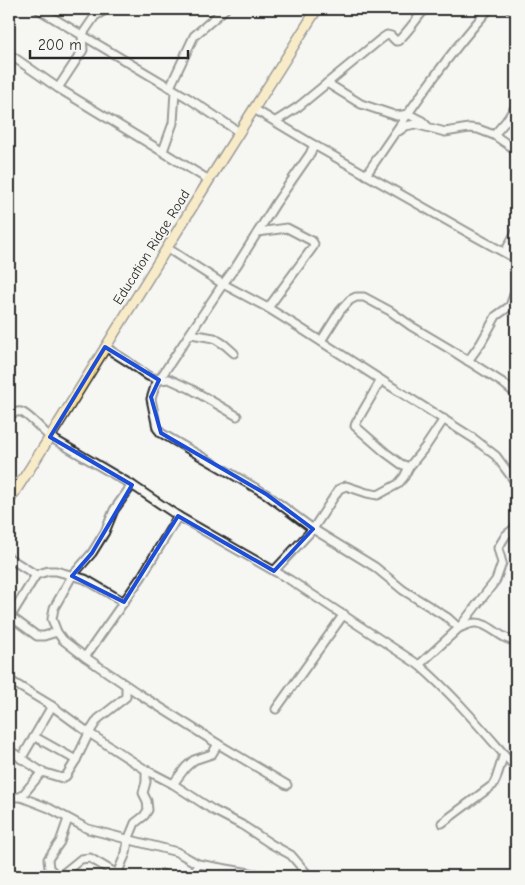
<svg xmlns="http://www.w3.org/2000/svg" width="525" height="885" font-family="'Comic Neue',sans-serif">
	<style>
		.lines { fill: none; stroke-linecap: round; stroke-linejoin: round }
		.minor-casing { stroke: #2b2b2b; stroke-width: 11 }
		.major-casing { stroke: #2b2b2b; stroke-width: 12 }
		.minor { stroke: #f6f6f2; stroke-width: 7 }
		.major { stroke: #fbdf96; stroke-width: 9 }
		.marked { fill: none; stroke: #1d4ed8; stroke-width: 4; stroke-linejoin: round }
		.labels { text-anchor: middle; stroke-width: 4; stroke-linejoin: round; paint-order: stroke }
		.street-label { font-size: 14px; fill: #2b2b2b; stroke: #f6f6f2 }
	</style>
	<rect width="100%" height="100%" fill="#f6f6f2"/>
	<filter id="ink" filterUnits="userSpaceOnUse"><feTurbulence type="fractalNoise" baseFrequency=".02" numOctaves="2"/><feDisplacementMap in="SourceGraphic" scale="10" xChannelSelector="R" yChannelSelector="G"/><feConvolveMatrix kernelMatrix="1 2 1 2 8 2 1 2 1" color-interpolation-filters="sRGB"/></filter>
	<g filter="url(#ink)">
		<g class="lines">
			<defs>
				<g id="minor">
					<polyline points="38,9 188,98 239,132"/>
					<polyline points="510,9 516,12"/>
					<polyline points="9,54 58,88 209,180"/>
					<polyline points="327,83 361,104 397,116 408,114 422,121 427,126"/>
					<polyline points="170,87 194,36 225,9"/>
					<polyline points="58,88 83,50 82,35 95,16 107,9"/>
					<polyline points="254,109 314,145 467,232 516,259"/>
					<path d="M276 121 298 107 381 39 387 35 391 36 396 41H398C409 31 416 19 425 9"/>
					<polyline points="399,131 406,126 415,124 445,132 469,128 478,129 494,135 516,150"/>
					<polyline points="494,135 506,121 516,106"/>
					<path d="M314 145 310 154 276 203 237 265 223 284 155 386 151 399 157 428 161 433 266 494 313 529 375 567 403 590 448 618 459 628C464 626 470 623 475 623 489 622 502 641 516 641"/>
					<polyline points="163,151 173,123 175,91"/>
					<path d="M366 175C405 118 443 60 489 9"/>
					<polyline points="258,232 287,228 312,241 314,244 313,247 268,308"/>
					<polyline points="167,248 223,284 268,308 297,326 381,380 473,438 496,456 516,483"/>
					<polyline points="505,252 516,232"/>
					<polyline points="191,334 214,338 225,345 234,353"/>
					<polyline points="321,341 340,311 350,300 356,297 364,297 390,311 411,326 448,348 503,383 516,394"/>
					<polyline points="105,347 127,361 148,376 159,380 169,379 191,389 237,416"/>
					<polyline points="468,361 481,343 496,316 510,306 516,289"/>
					<polyline points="381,380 356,423 355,426 386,453 401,464 409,467"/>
					<path d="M9 415C13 413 16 411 21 412 27 413 44 432 50 437L132 485 178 516 290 580 419 665C455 696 485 733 516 768"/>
					<polyline points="132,485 114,510 105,532 92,553 72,576 54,608 52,619 57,632 63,640 85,657 139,694 218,744 287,785"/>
					<polyline points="9,558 36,575"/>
					<polyline points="274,571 313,529 339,489 346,486 367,493 378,495 398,484 404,477 409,467 426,446 444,419"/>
					<polyline points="10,616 37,636 44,636 57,632"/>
					<polyline points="9,619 36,575 48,571 56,571 85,579 124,602"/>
					<polyline points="85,657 142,576 178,516"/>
					<polyline points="419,665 459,628 496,580 502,563 498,548 506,535 516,527"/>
					<polyline points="9,680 52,706 89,733 146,770 173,784 213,810 242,825 271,844 291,855 309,876"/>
					<polyline points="276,709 344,614"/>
					<polyline points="35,737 76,760"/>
					<polyline points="9,750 42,772 62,778 66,776 76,760 89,733 98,719 126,697 126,686"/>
					<polyline points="21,759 52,706"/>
					<polyline points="173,784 186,767 194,760 212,754 218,744"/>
					<polyline points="9,797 21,797 49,808 88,829 177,852 198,864 268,876"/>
					<polyline points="21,797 42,772"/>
					<polyline points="442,823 493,785 496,779 504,754"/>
					<polyline points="162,874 165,876"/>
					<polyline points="57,876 49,868 48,859 60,842 68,819"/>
					<polyline points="60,876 81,859 90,858 117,874"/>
					<polyline points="120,876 117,874 126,853 128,840 135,823 144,816 148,810 147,801 143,793 146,782 146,770"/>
					<polyline points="193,876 198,864"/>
				</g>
				<polyline id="major" points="9,501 50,437 209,180 317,9"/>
			</defs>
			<!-- minor casing -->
			<use href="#minor" class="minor-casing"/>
			<!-- major casing -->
			<use href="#major" class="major-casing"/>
			<!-- minor -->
			<use href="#minor" class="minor"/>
			<!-- major -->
			<use href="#major" class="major"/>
		</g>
	</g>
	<!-- marked area -->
	<path d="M0 0H525V885H0ZM105 347 159 380 151 397 161 433 266 494 313 529 274 571 178 516 124 602 72 576 92 553 132 485 50 437Z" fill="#f6f6f2" fill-opacity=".55" fill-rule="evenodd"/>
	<path class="marked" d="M105 347 159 380 151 397 161 433 266 494 313 529 274 571 178 516 124 602 72 576 92 553 132 485 50 437Z"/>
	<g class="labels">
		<!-- street labels -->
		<g class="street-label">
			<text transform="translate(151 247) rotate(-58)" y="5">Education Ridge Road</text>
		</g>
	</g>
	<!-- margin -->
	<rect width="525" height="885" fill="none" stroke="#f6f6f2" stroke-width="30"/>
	<rect x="15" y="15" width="495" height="855" fill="none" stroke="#2b2b2b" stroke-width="2" filter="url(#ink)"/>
	<!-- scale -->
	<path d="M30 50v8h158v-8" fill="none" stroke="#2b2b2b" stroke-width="2.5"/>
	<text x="38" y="50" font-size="15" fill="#2b2b2b" stroke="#f6f6f2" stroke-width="4" paint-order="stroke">200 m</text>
</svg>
